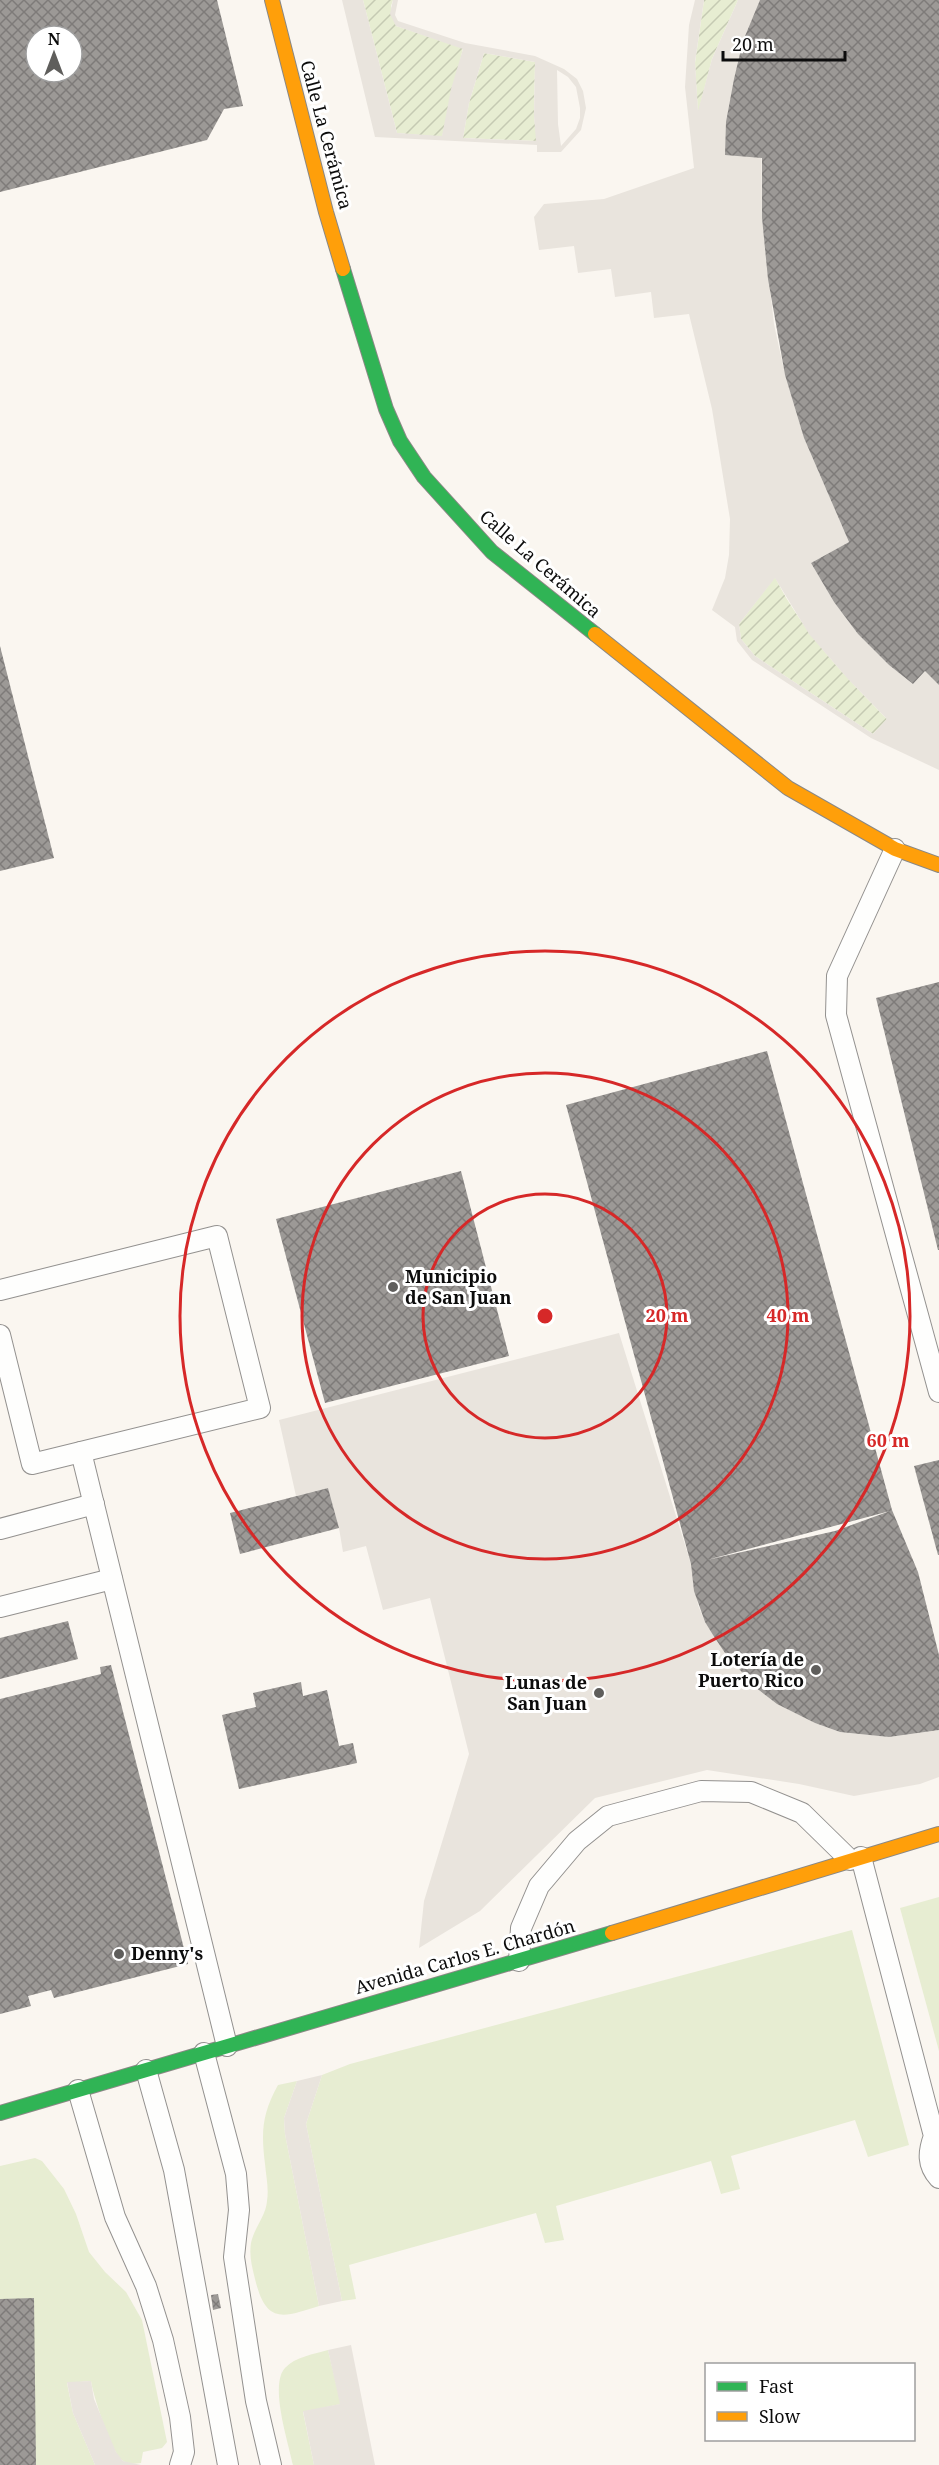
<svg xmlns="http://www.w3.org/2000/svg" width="939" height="2465" font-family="'Noto Serif',serif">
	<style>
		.grass { fill: #e7edd2 }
		.garden { fill: url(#garden-furrows) }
		.plaza { fill: #e9e4dd; fill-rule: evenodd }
		.building { fill: url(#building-cross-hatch); fill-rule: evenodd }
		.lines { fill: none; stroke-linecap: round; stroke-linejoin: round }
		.lane-casing { stroke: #93918f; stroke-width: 22 }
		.fast-casing { stroke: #8a8885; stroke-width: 16 }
		.slow-casing { stroke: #8a8885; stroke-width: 16 }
		.lane { stroke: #fefefd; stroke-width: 20 }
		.fast { stroke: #30b455; stroke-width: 14 }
		.slow { stroke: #ff9f0a; stroke-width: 14 }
		.ring { fill: none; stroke: #d62828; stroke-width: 3 }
		.poi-dot { fill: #5f5e5c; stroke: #fff; stroke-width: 2 }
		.labels { text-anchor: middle; stroke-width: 6; stroke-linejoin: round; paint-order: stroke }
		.street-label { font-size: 18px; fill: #0c0c0c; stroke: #fff }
		.poi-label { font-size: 18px; font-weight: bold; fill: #0c0c0c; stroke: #fff; text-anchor: start }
		.centre { fill: #d62828; stroke: #fff; stroke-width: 3 }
		.ring-label { font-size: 18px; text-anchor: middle; font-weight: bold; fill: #d62828; stroke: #fff; stroke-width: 6; stroke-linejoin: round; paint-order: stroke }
	</style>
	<defs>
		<pattern id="garden-furrows" width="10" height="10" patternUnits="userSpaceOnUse" patternTransform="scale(1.5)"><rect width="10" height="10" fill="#e7edd2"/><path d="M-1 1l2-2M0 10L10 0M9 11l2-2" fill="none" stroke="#c5cab3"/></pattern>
		<pattern id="building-cross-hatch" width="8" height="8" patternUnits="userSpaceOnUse" patternTransform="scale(1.5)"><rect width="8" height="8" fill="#9c9996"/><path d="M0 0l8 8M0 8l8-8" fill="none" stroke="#7e7b79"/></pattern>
	</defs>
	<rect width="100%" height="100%" fill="#faf6f0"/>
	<!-- grass -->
	<g class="grass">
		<polygon points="939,1897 939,2051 900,1908"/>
		<polygon points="852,1930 909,2145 868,2157 855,2120 731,2156 740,2189 721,2194 711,2161 556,2206 564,2240 545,2243 536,2213 349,2265 356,2299 342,2301 306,2124 322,2075 350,2064"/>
		<path d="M297 2081 284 2118 285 2134 319 2306C282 2318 266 2324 255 2279 252 2267 249 2256 251 2243 254 2228 266 2216 267 2201 269 2188 266 2176 265 2164 261 2132 262 2114 278 2085Z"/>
		<path d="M35 2158 42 2161 64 2189 76 2214 89 2252 105 2272 126 2292 142 2320 167 2442 162 2448 143 2452 141 2463C134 2464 128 2465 122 2460 112 2453 93 2396 91 2381L67 2383 73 2413 95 2465H36L0 2299V2166Z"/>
		<path d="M328 2350 341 2404 303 2412 314 2465H293C289 2444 269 2385 285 2368 295 2357 314 2354 328 2350Z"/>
	</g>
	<!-- garden -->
	<g class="garden">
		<polygon points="363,0 393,0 391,6 396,26 463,48 442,137 397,133"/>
		<polygon points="704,0 738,0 712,59 698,113 695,63"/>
		<polygon points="484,53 535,62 534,116 537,141 463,138 469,103"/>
		<path d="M775 577C802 632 845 676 887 719L873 734 755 656 741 639 739 624Z"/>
	</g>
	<!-- plaza -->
	<g class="plaza">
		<path d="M342 0H363L397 133 442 136 451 89 463 49 396 26 390 14 393 0H398L395 15 398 21 465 43 535 56 564 69 577 79 583 91 586 108 581 130 561 152H537V145L375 137ZM484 53 535 62 534 116 536 141 463 138 469 103ZM557 70 568 77 576 87 580 108V118L576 129 561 146 558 124Z"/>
		<path d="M695 0H704L695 62 698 111 712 59 738 0H760L762 218 774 324 785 375 804 438 849 542 811 563 834 602 858 634 889 665 913 684 925 671 939 685V770L871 738 752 660 737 641 735 627 712 610 725 578 729 555 730 519 712 409 689 314 654 318 651 292 615 297 611 269 578 273 574 246 539 250 534 217 544 204 604 199 694 168 685 87 689 25ZM775 578 809 634 848 679 887 719 873 734 755 656 741 639 739 624Z"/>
		<polygon points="619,1333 691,1564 698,1605 705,1622 725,1653 755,1687 777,1704 815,1723 840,1732 889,1737 939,1730 939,1777 920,1784 854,1796 799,1784 707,1770 595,1798 480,1911 419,1948 424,1901 469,1754 430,1598 383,1610 366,1546 343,1552 339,1528 328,1488 296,1496 279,1420"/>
		<polygon points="322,2075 306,2124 342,2301 319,2306 285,2134 284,2118 297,2081"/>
		<polygon points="351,2345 375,2465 314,2465 303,2411 340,2404 328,2350"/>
		<polygon points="91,2381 94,2399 116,2452 123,2461 141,2465 95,2465 73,2413 67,2382"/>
	</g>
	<!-- building -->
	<g class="building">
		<path d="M0 0H217L243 106 224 109 207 140 0 192ZM36 36H72V72H36Z"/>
		<polygon points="760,0 939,0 939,685 925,671 913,684 889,665 858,634 834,602 811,563 849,542 804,438 785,375 768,279 762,218 762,158 725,155 726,122 734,79 743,41"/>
		<polygon points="0,646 54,858 0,871"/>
		<polygon points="939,982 939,1250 938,1250 876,998"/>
		<path d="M767 1051 892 1510 918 1572 939 1655V1730L889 1737 840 1732 815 1723 777 1704 755 1687 725 1653 713 1635 705 1622 694 1591 691 1564 566 1105ZM890 1511 835 1531 707 1560Z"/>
		<polygon points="461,1171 509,1356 325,1403 276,1219"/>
		<polygon points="939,1460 939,1555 938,1555 914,1466"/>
		<polygon points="328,1488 339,1528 240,1554 230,1513"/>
		<polygon points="68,1621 78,1659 0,1679 0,1638"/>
		<polygon points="111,1665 188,1964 54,1998 51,1990 28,1996 31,2006 0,2014 0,1699 101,1674 100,1667"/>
		<polygon points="301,1682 303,1696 327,1690 339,1746 353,1743 357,1763 239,1789 222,1715 256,1707 253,1693"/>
		<polygon points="218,2294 221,2308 213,2310 211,2295"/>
		<polygon points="34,2298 36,2465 0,2465 0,2299"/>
	</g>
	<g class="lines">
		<defs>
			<g id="lane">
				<polyline points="895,849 837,976 836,1015 939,1392"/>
				<polyline points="0,1290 217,1236 260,1408 32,1464 0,1335"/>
				<polyline points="81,1452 227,2046"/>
				<polyline points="0,1529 94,1504"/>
				<polyline points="0,1607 112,1579"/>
				<path d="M861 1857 934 2136C928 2152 927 2165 939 2178"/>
				<polyline points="519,1961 521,1928 539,1886 577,1841 608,1816 701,1791 751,1792 802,1813 850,1860"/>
				<polyline points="204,2053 236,2174 239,2210 234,2257 256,2401 271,2465"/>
				<polyline points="146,2070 174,2170 228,2465"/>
				<polyline points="78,2090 115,2217 146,2286 163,2340 180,2417 184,2452 180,2465"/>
			</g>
			<g id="fast">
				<polyline points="343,269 386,409 400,441 424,477 492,552 595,634"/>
				<polyline points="0,2113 612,1933"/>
			</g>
			<g id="slow">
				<polyline points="272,0 326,212 343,269"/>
				<polyline points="595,634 788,788 895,849 939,865"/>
				<polyline points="612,1933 939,1834"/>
			</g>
		</defs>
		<!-- lane casing -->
		<use href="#lane" class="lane-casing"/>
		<!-- fast casing -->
		<use href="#fast" class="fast-casing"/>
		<!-- slow casing -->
		<use href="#slow" class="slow-casing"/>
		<!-- lane -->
		<use href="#lane" class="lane"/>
		<!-- fast -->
		<use href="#fast" class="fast"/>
		<!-- slow -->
		<use href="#slow" class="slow"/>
	</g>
	<!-- distance rings -->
	<g class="ring">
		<circle cx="545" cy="1316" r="122"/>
		<circle cx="545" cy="1316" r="243"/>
		<circle cx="545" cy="1316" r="365"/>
	</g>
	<!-- markers -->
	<g class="poi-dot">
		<circle cx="393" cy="1287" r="6"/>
		<circle cx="816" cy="1670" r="6"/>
		<circle cx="599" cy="1693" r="6"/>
		<circle cx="119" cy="1954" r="6"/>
	</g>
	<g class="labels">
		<!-- street labels -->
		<g class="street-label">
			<text transform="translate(326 135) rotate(75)" y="6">Calle La Cerámica</text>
			<text transform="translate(540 564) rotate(41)" y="6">Calle La Cerámica</text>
			<text transform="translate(465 1957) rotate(-16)" y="6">Avenida Carlos E. Chardón</text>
		</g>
		<!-- poi labels -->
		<g class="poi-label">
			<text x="405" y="1283">Municipio<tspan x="405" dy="21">de San Juan</tspan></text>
			<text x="804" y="1666" text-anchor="end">Lotería de<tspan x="804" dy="21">Puerto Rico</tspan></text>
			<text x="587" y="1689" text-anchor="end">Lunas de<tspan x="587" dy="21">San Juan</tspan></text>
			<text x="131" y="1960">Denny's</text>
		</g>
	</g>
	<circle cx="545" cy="1316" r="9" class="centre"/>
	<g class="ring-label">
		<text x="667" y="1322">20 m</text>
		<text x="788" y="1322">40 m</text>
		<text x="888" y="1447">60 m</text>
	</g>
	<!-- legend -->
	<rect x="705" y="2363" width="210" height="78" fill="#ffffff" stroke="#9e9e9e" stroke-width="1.5"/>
	<rect x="717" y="2382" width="30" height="9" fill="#30b455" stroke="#9e9e9e" stroke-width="1.5"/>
	<text x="759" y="2393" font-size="18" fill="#0c0c0c">Fast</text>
	<rect x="717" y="2412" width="30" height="9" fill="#ff9f0a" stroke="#9e9e9e" stroke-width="1.5"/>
	<text x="759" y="2423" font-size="18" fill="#0c0c0c">Slow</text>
	<!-- north arrow -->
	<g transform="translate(54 54)"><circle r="28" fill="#ffffff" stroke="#9e9e9e" stroke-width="1.5"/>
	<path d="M0-4.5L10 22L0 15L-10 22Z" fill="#5f5e5c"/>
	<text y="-9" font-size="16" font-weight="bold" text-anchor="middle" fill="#0c0c0c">N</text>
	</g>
	<!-- scale -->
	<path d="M723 51v9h122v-9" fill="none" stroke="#0c0c0c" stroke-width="3"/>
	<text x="732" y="51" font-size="18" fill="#0c0c0c" stroke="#ffffff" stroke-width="4.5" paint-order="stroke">20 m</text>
</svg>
